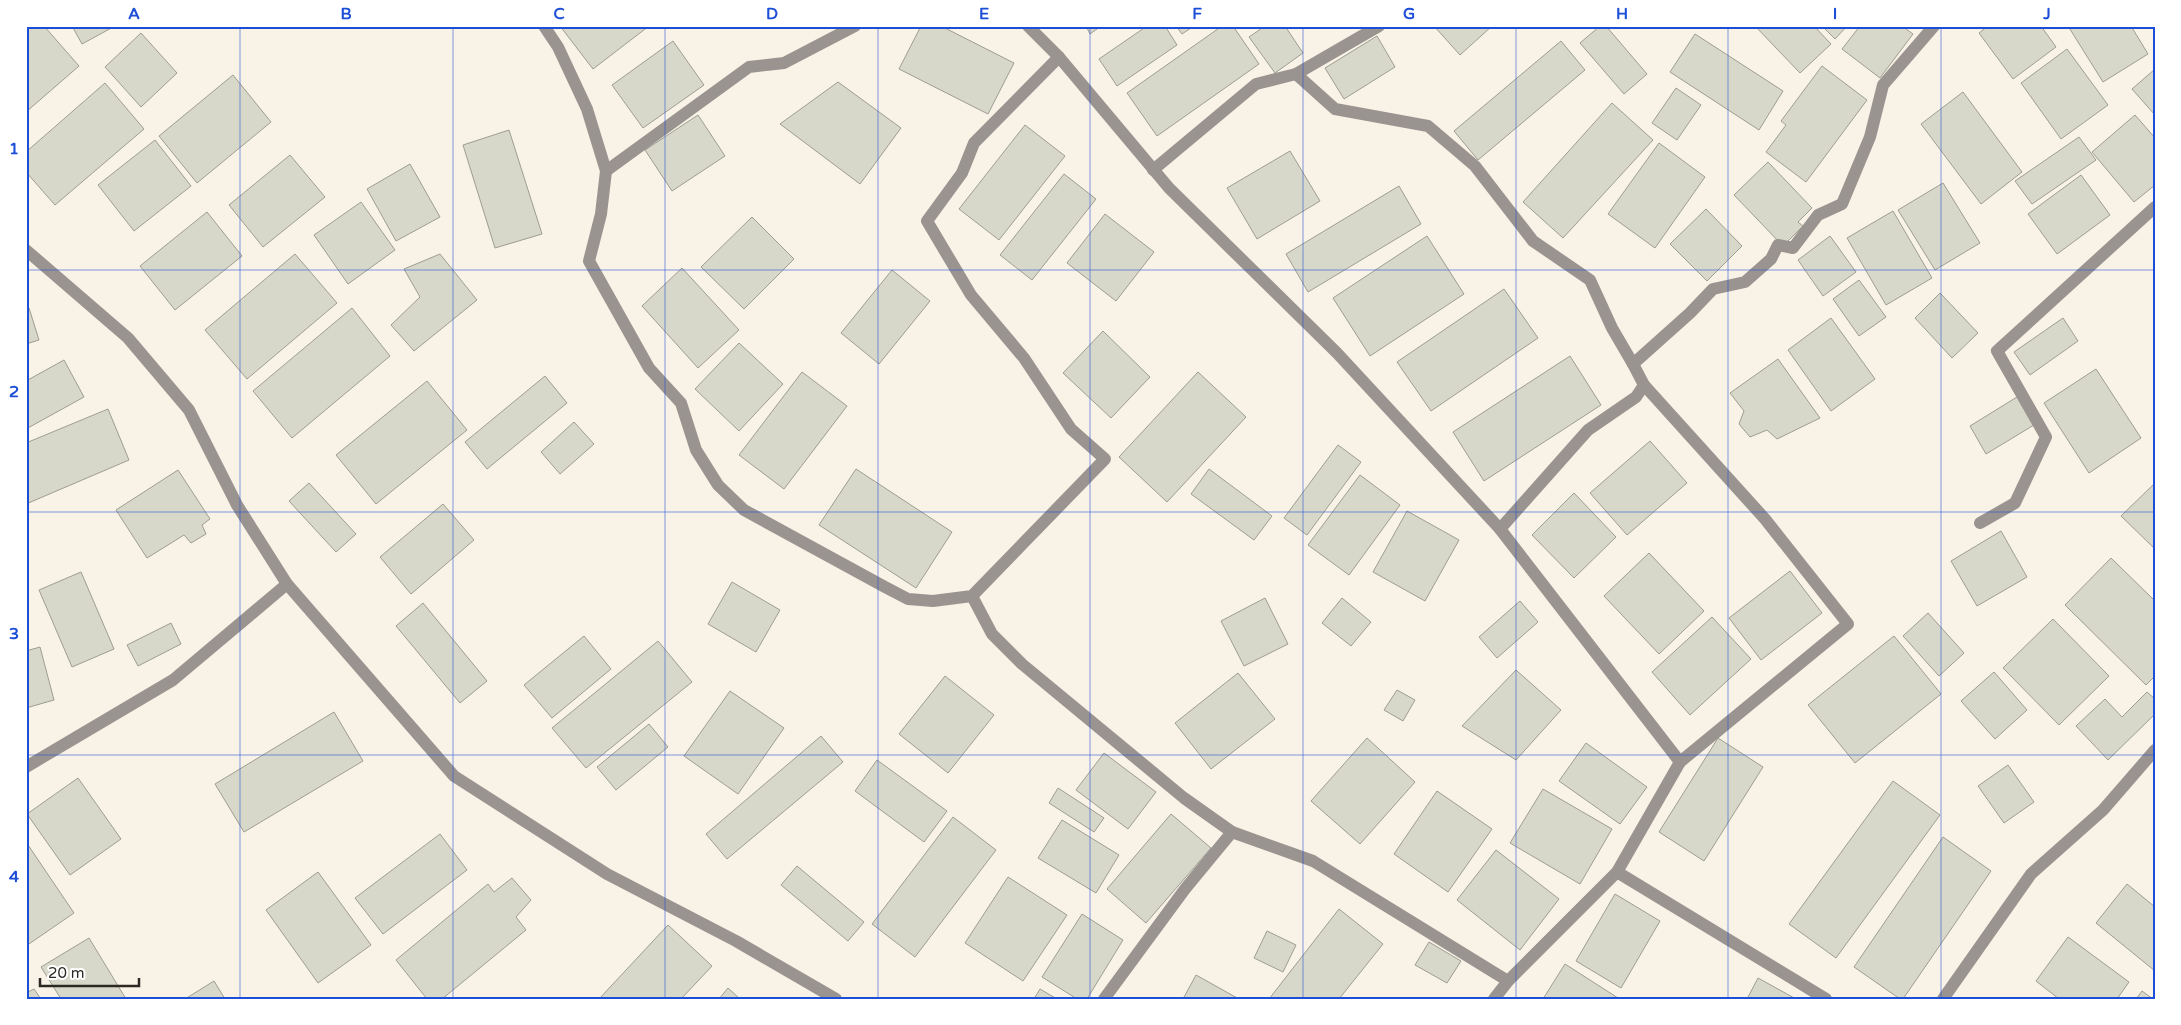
<svg xmlns="http://www.w3.org/2000/svg" width="2181" height="1025" font-family="'Varela Round',sans-serif">
	<style>
		.building { fill: #d8d8ca; stroke: #9d9d91 }
		.lines { fill: none; stroke-linecap: round; stroke-linejoin: round }
		.minor { stroke: #9a9491; stroke-width: 12 }
		.grid { fill: none; stroke: #1d4ed8; stroke-width: 1; stroke-opacity: 0.55 }
		.neatline { fill: none; stroke: #1d4ed8; stroke-width: 2 }
		.grid-label { font-size: 16px; text-anchor: middle; font-weight: bold; fill: #1d4ed8 }
	</style>
	<rect width="100%" height="100%" fill="#f9f2e6"/>
	<!-- building -->
	<g class="building">
		<polygon points="26,26 44,26 79,66 26,112"/>
		<polygon points="72,26 115,26 82,44"/>
		<polygon points="560,26 649,26 593,69"/>
		<polygon points="921,26 941,26 1014,63 988,114 899,69"/>
		<polygon points="1086,26 1101,26 1090,34"/>
		<polygon points="1147,26 1165,26 1177,45 1117,86 1099,59"/>
		<polygon points="1176,26 1194,26 1182,34"/>
		<polygon points="1222,26 1233,26 1259,64 1157,136 1127,93"/>
		<polygon points="1265,26 1285,26 1303,53 1275,73 1249,37"/>
		<polygon points="1434,26 1492,26 1460,55"/>
		<polygon points="1600,26 1606,26 1647,74 1624,94 1580,43"/>
		<polygon points="1755,26 1814,26 1831,44 1800,73"/>
		<polygon points="1822,26 1847,26 1835,39"/>
		<polygon points="1860,26 1902,26 1913,34 1880,78 1842,49"/>
		<polygon points="1988,26 2041,26 2056,47 2013,79 1979,33"/>
		<polygon points="2068,26 2131,26 2148,54 2103,82"/>
		<polygon points="141,33 177,73 141,107 105,67"/>
		<polygon points="1695,34 1783,91 1759,130 1670,72"/>
		<polygon points="1377,36 1395,67 1344,99 1325,68"/>
		<polygon points="673,41 704,85 643,128 612,85"/>
		<polygon points="1561,41 1585,70 1478,160 1454,131"/>
		<polygon points="2067,49 2108,105 2061,139 2021,83"/>
		<polygon points="1822,66 1867,100 1806,182 1766,152 1786,125 1781,121"/>
		<polygon points="2155,69 2155,115 2132,89"/>
		<polygon points="233,75 271,122 197,183 159,136"/>
		<polygon points="838,82 901,128 860,184 780,124"/>
		<polygon points="105,83 144,129 55,205 26,172 26,152"/>
		<polygon points="1676,88 1701,105 1677,140 1652,123"/>
		<polygon points="1963,92 2022,172 1981,204 1921,124"/>
		<polygon points="1612,103 1653,140 1563,238 1523,202"/>
		<polygon points="698,115 725,156 672,191 645,150"/>
		<polygon points="2135,115 2155,138 2155,185 2134,202 2092,152"/>
		<polygon points="1025,125 1065,156 999,240 959,209"/>
		<polygon points="509,130 542,234 495,248 463,145"/>
		<polygon points="2079,137 2096,160 2032,204 2015,181"/>
		<polygon points="155,140 191,186 134,231 98,185"/>
		<polygon points="1659,143 1705,177 1655,248 1608,214"/>
		<polygon points="1290,151 1320,201 1257,239 1227,188"/>
		<polygon points="290,155 325,197 263,247 229,205"/>
		<polygon points="1768,162 1812,208 1798,222 1803,226 1783,246 1734,195"/>
		<polygon points="410,164 440,217 396,241 367,189"/>
		<polygon points="1064,174 1096,199 1032,280 1000,255"/>
		<polygon points="2081,175 2110,215 2057,254 2028,214"/>
		<polygon points="1943,183 1980,243 1935,270 1898,210"/>
		<polygon points="1399,186 1421,224 1308,292 1286,254"/>
		<polygon points="361,202 395,250 348,284 314,235"/>
		<polygon points="1706,209 1742,246 1707,281 1670,244"/>
		<polygon points="1893,211 1932,278 1886,305 1847,238"/>
		<polygon points="207,212 242,256 175,310 140,266"/>
		<polygon points="1105,214 1154,252 1116,301 1067,263"/>
		<polygon points="752,217 794,259 744,309 701,267"/>
		<polygon points="1427,236 1464,294 1370,356 1333,298"/>
		<polygon points="1830,236 1856,272 1823,296 1798,260"/>
		<polygon points="295,254 337,303 247,379 205,330"/>
		<polygon points="440,254 477,300 414,351 391,325 420,297 404,269"/>
		<polygon points="682,268 739,330 698,368 642,306"/>
		<polygon points="892,270 930,301 879,364 841,333"/>
		<polygon points="1859,280 1886,317 1859,336 1833,299"/>
		<polygon points="1504,289 1538,338 1431,411 1397,362"/>
		<polygon points="1940,293 1978,333 1952,358 1915,318"/>
		<polygon points="29,308 39,340 26,344 26,309"/>
		<polygon points="352,308 390,356 292,438 253,391"/>
		<polygon points="1831,318 1875,379 1831,411 1788,350"/>
		<polygon points="2063,318 2078,341 2030,375 2014,352"/>
		<polygon points="1103,331 1150,377 1111,418 1063,373"/>
		<polygon points="739,343 783,384 739,431 695,389"/>
		<polygon points="1570,356 1601,405 1484,481 1453,432"/>
		<polygon points="1778,359 1820,418 1777,439 1767,430 1750,437 1739,424 1744,411 1730,393"/>
		<polygon points="64,360 84,397 26,429 26,381"/>
		<polygon points="2096,369 2141,438 2089,473 2044,403"/>
		<polygon points="802,372 847,406 784,489 739,455"/>
		<polygon points="1198,372 1246,417 1167,502 1119,457"/>
		<polygon points="545,376 567,403 487,469 465,442"/>
		<polygon points="427,381 467,430 376,504 336,455"/>
		<polygon points="2017,397 2034,425 1986,454 1970,426"/>
		<polygon points="108,409 129,460 26,504 26,443"/>
		<polygon points="574,422 594,444 560,474 541,452"/>
		<polygon points="1650,441 1687,483 1627,535 1590,493"/>
		<polygon points="1338,445 1361,462 1307,535 1284,518"/>
		<polygon points="856,469 952,532 916,588 819,525"/>
		<polygon points="1209,469 1272,516 1254,540 1191,494"/>
		<polygon points="178,470 210,519 202,525 206,534 191,543 184,535 147,558 116,510"/>
		<polygon points="1360,475 1400,505 1349,575 1308,545"/>
		<polygon points="309,483 356,534 336,552 289,501"/>
		<polygon points="2155,483 2155,549 2121,516"/>
		<polygon points="1574,493 1616,537 1574,578 1532,535"/>
		<polygon points="443,504 474,540 411,594 380,557"/>
		<polygon points="1407,511 1459,540 1425,601 1373,572"/>
		<polygon points="2001,531 2027,577 1977,606 1951,561"/>
		<polygon points="1649,553 1704,611 1659,654 1604,596"/>
		<polygon points="2111,558 2155,601 2155,676 2146,685 2065,605"/>
		<polygon points="1790,571 1822,613 1761,660 1729,618"/>
		<polygon points="81,572 114,649 72,667 39,590"/>
		<polygon points="732,582 780,610 756,652 708,624"/>
		<polygon points="1265,598 1288,644 1244,666 1221,621"/>
		<polygon points="1342,598 1371,622 1351,646 1322,623"/>
		<polygon points="1520,601 1538,622 1497,658 1479,637"/>
		<polygon points="423,603 487,681 460,703 396,626"/>
		<polygon points="1928,613 1964,653 1939,676 1903,636"/>
		<polygon points="1712,617 1751,659 1690,715 1652,672"/>
		<polygon points="2053,619 2109,676 2059,725 2003,668"/>
		<polygon points="171,623 181,644 138,666 127,645"/>
		<polygon points="584,636 611,669 552,718 524,685"/>
		<polygon points="1894,636 1941,694 1855,763 1808,705"/>
		<polygon points="658,641 692,682 586,768 552,728"/>
		<polygon points="40,647 54,700 26,708 26,651"/>
		<polygon points="1516,670 1561,710 1516,760 1462,726"/>
		<polygon points="1994,672 2027,710 1995,739 1961,701"/>
		<polygon points="1238,673 1275,719 1211,769 1175,723"/>
		<polygon points="945,676 994,715 948,773 899,734"/>
		<polygon points="1397,690 1415,700 1403,721 1384,710"/>
		<polygon points="730,691 784,728 738,794 684,756"/>
		<polygon points="2147,692 2155,699 2155,714 2108,760 2076,726 2105,699 2122,717"/>
		<polygon points="334,712 363,761 244,832 215,784"/>
		<polygon points="649,724 668,747 616,790 597,767"/>
		<polygon points="821,736 843,762 727,859 706,834"/>
		<polygon points="1367,738 1415,782 1360,844 1311,801"/>
		<polygon points="1718,738 1763,767 1704,861 1659,832"/>
		<polygon points="1586,743 1647,787 1620,824 1559,781"/>
		<polygon points="1104,753 1156,792 1128,829 1076,790"/>
		<polygon points="877,760 947,811 924,842 855,791"/>
		<polygon points="2008,765 2034,802 2004,823 1978,786"/>
		<polygon points="78,778 121,839 70,875 27,814"/>
		<polygon points="1893,781 1940,815 1836,958 1789,924"/>
		<polygon points="1058,788 1104,818 1094,832 1049,803"/>
		<polygon points="1543,789 1612,829 1580,884 1510,843"/>
		<polygon points="1437,791 1492,829 1448,892 1394,854"/>
		<polygon points="1171,814 1211,848 1146,923 1107,889"/>
		<polygon points="953,817 996,850 915,957 872,924"/>
		<polygon points="1062,820 1119,855 1096,893 1038,858"/>
		<polygon points="440,834 467,870 383,934 355,898"/>
		<polygon points="1943,837 1991,871 1903,999 1900,999 1854,967"/>
		<polygon points="26,842 74,913 26,946"/>
		<polygon points="1496,850 1559,899 1520,950 1457,900"/>
		<polygon points="797,866 864,922 848,941 781,885"/>
		<polygon points="318,872 371,945 318,983 266,910"/>
		<polygon points="1008,877 1067,915 1023,981 965,943"/>
		<polygon points="512,878 531,900 516,917 526,930 442,999 427,999 396,960 488,884 494,892"/>
		<polygon points="2127,884 2155,907 2155,971 2096,923"/>
		<polygon points="1615,894 1660,921 1621,988 1576,961"/>
		<polygon points="1339,909 1383,944 1339,999 1269,999"/>
		<polygon points="1082,914 1123,940 1087,999 1077,999 1042,977"/>
		<polygon points="668,925 712,966 681,999 599,999"/>
		<polygon points="1267,931 1296,945 1283,972 1254,958"/>
		<polygon points="2068,937 2129,982 2117,999 2059,999 2036,981"/>
		<polygon points="89,938 126,999 61,999 41,967"/>
		<polygon points="1429,942 1461,961 1447,983 1415,965"/>
		<polygon points="1565,964 1618,998 1618,999 1543,999"/>
		<polygon points="1196,975 1239,999 1183,999"/>
		<polygon points="1758,978 1796,999 1747,999"/>
		<polygon points="214,981 225,999 185,999"/>
		<polygon points="728,988 740,999 719,999"/>
		<polygon points="34,989 41,999 26,999 26,993"/>
		<polygon points="1040,989 1057,999 1034,999"/>
		<polygon points="2142,991 2153,999 2136,999"/>
	</g>
	<g class="lines">
		<!-- minor -->
		<g class="minor">
			<polyline points="544,26 558,47 587,109 606,171 601,214 589,261 649,368 681,403 696,450 718,485 744,510 885,587 908,599 933,601 972,596 1105,459 1071,429 1024,358 971,295 927,221 962,173 974,143 1059,57"/>
			<polyline points="1028,26 1059,57 1169,188 1337,353 1500,529 1680,762 1617,872 1508,981 1494,999"/>
			<polyline points="1296,74 1379,26"/>
			<polyline points="1153,170 1256,84 1296,74 1335,109 1428,126 1475,166 1533,241 1590,280 1612,328 1633,364"/>
			<polyline points="606,171 749,67 784,63 855,26"/>
			<polyline points="26,250 128,338 189,410 237,505 287,584 454,776 607,874 736,941 836,999"/>
			<polyline points="1980,523 2015,503 2046,437 1997,351 2155,207"/>
			<polyline points="1500,529 1588,430 1636,397 1644,385"/>
			<polyline points="972,596 992,634 1022,664 1184,798 1232,832 1313,861 1508,981"/>
			<polyline points="1680,762 1848,624 1765,519 1644,385 1633,364 1690,313 1713,289 1745,282 1771,259 1778,245 1793,248 1818,215 1842,204 1870,137 1883,85 1934,26"/>
			<polyline points="26,767 173,680 287,584"/>
			<polyline points="1617,872 1826,999"/>
			<polyline points="1104,999 1185,889 1232,832"/>
			<polyline points="1943,999 2031,874 2103,810 2155,750"/>
		</g>
	</g>
	<!-- grid -->
	<path class="grid" d="M240 26V999M453 26V999M665 26V999M878 26V999M1090 26V999M1303 26V999M1516 26V999M1728 26V999M1941 26V999M26 270H2155M26 512H2155M26 755H2155"/>
	<!-- border -->
	<rect width="2181" height="1025" fill="none" stroke="#ffffff" stroke-width="55"/>
	<!-- scale -->
	<path d="M40 978v8h99v-8" fill="none" stroke="#2c2925" stroke-width="2.5"/>
	<text x="48" y="978" font-size="15" fill="#2c2925" stroke="#ffffff" stroke-width="4" paint-order="stroke">20 m</text>
	<rect x="28" y="28" width="2126" height="970" class="neatline"/>
	<g class="grid-label">
		<text x="134" y="19">A</text>
		<text x="346" y="19">B</text>
		<text x="559" y="19">C</text>
		<text x="772" y="19">D</text>
		<text x="984" y="19">E</text>
		<text x="1197" y="19">F</text>
		<text x="1409" y="19">G</text>
		<text x="1622" y="19">H</text>
		<text x="1835" y="19">I</text>
		<text x="2047" y="19">J</text>
		<text x="14" y="154">1</text>
		<text x="14" y="397">2</text>
		<text x="14" y="639">3</text>
		<text x="14" y="882">4</text>
	</g>
</svg>
